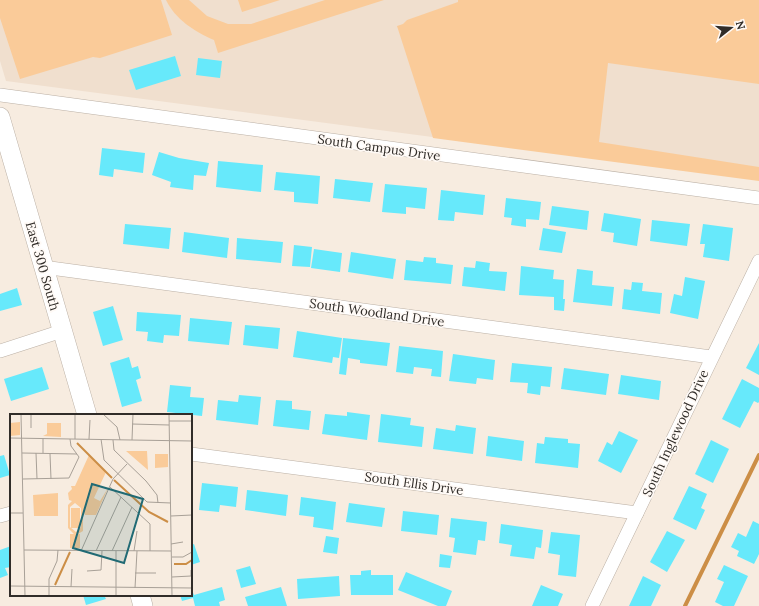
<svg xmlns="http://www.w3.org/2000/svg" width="759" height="606" font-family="Lora,serif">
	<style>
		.built { fill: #f0dfce }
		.green { fill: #facb99 }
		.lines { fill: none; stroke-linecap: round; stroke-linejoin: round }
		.stream { stroke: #cc8e46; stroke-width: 4 }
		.building { fill: #67e9fb }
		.street-casing { stroke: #bbb0a5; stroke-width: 14 }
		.secondary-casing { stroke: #bbb0a5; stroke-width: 20 }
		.street { stroke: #fff; stroke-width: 13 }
		.secondary { stroke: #fff; stroke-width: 19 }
		.labels { text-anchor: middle; stroke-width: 3.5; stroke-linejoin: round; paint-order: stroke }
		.street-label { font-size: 13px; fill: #312d29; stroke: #fffaf6 }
		.inset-river { fill: none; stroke: #cc8e46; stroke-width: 2 }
		.inset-road { fill: none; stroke: #a8a097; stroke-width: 1 }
		.view { fill: #206a74; fill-opacity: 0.15; stroke: #206a74; stroke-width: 2 }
		.inset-edge { fill: none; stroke: #312d29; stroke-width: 2 }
	</style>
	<rect width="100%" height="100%" fill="#f7ece0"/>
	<!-- built -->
	<polygon class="built" points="0,0 759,0 759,180 6,81 0,61"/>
	<!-- green -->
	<g class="green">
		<polygon points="0,0 161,0 172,35 100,58 93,57 20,79 0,18"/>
		<path d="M166 0H189L207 16 228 24H251L325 0H384L218 53 214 40C195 32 175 19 166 0Z"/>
		<polygon points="238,0 280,0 242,12"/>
		<polygon points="458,0 759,0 759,84 608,63 599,142 759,167 759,181 433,138 397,26 403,24 407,20 458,2"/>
	</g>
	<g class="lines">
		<!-- stream -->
		<polyline class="stream" points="685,606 759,455"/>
	</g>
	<!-- building -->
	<g class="building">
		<polygon points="175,56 181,76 136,90 129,70"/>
		<polygon points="198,58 222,61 220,78 196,75"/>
		<polygon points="102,148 145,153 143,173 114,169 113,177 99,175"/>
		<polygon points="159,152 179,158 209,163 206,176 194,175 193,190 170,187 171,182 152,175"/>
		<polygon points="218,161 263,165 261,192 216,187"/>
		<polygon points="276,172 320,176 318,204 294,202 294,192 274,190"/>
		<polygon points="335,179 373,183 370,202 333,198"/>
		<polygon points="385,184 427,188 425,209 406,207 406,214 382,212"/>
		<polygon points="441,190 485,195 483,215 455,212 454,221 438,220"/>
		<polygon points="506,198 541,202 539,220 526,219 526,227 511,225 512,218 504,217"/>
		<polygon points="552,206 589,211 587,230 549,225"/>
		<polygon points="604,213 641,219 637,246 613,242 614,233 601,231"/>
		<polygon points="652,220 690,224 687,246 650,241"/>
		<polygon points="125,224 171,228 169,249 123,244"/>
		<polygon points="703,224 733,228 729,261 703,257 705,244 700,244"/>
		<polygon points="543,228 566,232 562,253 539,250"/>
		<polygon points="184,232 229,238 227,258 182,252"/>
		<polygon points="237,238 283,242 281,263 236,259"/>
		<polygon points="294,245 312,247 310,267 292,266"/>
		<polygon points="314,249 342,253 340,272 311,268"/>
		<polygon points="351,252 396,259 393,279 348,272"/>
		<polygon points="424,257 436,258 436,263 453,265 451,284 404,280 406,260 423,262"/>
		<polygon points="476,261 490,263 489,271 507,272 505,291 462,286 464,267 475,268"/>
		<polygon points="521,266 554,270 553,279 564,280 563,299 565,299 564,311 554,310 554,297 519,295"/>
		<polygon points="577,269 593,271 592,285 614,287 612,306 573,302"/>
		<polygon points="685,277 705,281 698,319 670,313 674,294 682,296"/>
		<polygon points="632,282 643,283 642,291 662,293 660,314 622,309 624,289 631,290"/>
		<polygon points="17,288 22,305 0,311 0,294"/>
		<polygon points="113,306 123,340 103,346 93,312"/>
		<polygon points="137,312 181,315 179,336 164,335 163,343 147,341 148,332 136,331"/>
		<polygon points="190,318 232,322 229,345 188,341"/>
		<polygon points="245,325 280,328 278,349 243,345"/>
		<polygon points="297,331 342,338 339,358 333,357 332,363 293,357"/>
		<polygon points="343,338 390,343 387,366 360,363 360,360 348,358 346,375 339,374"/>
		<polygon points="759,343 759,375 746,368"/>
		<polygon points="399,346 443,351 441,377 431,376 432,369 414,367 413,374 396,372"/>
		<polygon points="453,354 495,360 493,380 477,378 476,384 449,381"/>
		<polygon points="129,357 132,368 138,366 141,378 136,380 142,401 122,407 110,363"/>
		<polygon points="512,363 552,367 550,387 541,386 540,395 527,393 528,383 510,382"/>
		<polygon points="42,367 49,389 11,401 4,379"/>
		<polygon points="564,368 609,374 606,395 561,389"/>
		<polygon points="621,375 661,381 659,400 618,394"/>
		<polygon points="742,379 759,388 759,402 758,403 754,401 740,428 722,419"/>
		<polygon points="170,385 191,387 190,397 204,398 202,416 167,412"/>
		<polygon points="239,395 261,397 258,425 216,420 218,400 238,402"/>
		<polygon points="276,400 292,401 292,409 311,411 309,430 273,426"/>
		<polygon points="347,412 370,415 367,440 322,434 325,414 347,416"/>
		<polygon points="381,414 411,418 410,425 424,427 422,447 378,442"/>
		<polygon points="456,425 476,428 473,454 433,449 436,428 455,431"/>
		<polygon points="619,431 638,440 621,473 598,461 607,442 612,445"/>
		<polygon points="488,436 524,441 522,461 486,456"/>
		<polygon points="545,437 568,439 568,443 580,444 578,468 535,463 537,443 544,444"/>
		<polygon points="711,440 729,449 713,483 695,474"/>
		<polygon points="4,455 10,475 0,478 0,456"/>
		<polygon points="202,483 238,487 236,507 220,505 219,512 199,510"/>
		<polygon points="689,486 707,494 701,508 705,510 696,530 673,519"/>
		<polygon points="247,490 288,495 286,516 245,510"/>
		<polygon points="301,497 336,502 333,530 313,527 314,517 299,515"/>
		<polygon points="349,503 385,508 382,527 346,522"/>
		<polygon points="403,511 439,515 437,535 401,531"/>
		<polygon points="451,518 487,522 485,541 478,540 476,555 453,552 455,538 449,537"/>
		<polygon points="753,521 759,524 759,554 754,564 737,556 739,551 731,547 738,533 746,537"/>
		<polygon points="501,524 543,530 541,548 536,547 534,559 510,556 512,545 499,543"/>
		<polygon points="667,531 685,540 667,572 650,562"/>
		<polygon points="551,532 580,535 576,577 558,575 560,555 548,553"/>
		<polygon points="326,536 339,538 337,554 323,552"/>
		<polygon points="194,544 200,562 191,565 191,545"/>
		<polygon points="11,546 11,567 5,568 8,575 0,578 0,550"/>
		<polygon points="440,554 452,556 450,568 439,567"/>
		<polygon points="724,565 748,576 734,606 723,606 715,602 724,582 717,579"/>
		<polygon points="250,566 256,584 241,588 236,570"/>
		<polygon points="371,570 371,575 393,575 393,595 351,595 350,575 361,575 361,571"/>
		<polygon points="406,572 452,591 446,606 438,606 398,590"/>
		<polygon points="339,576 340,596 298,599 297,579"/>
		<polygon points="643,576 661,585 651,606 629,606"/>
		<polygon points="541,585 563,594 558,606 532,606"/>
		<polygon points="222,587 225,600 219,602 220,606 195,606 193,598 182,601 180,595 191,595 191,588 194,595"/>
		<polygon points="281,587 287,606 248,606 245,597"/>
		<polygon points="83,595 104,595 106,599 86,605"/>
	</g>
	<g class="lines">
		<defs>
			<g id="street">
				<polyline points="0,95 759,198"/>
				<polyline points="43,267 711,357"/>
				<polyline points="0,351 62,331"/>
				<polyline points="191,454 637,513"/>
				<polyline points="0,516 11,513"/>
				<polyline points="592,606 759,261"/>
			</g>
			<g id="secondary">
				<polyline points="0,117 87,415"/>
				<polyline points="140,595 143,606"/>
			</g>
		</defs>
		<!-- street casing -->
		<use href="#street" class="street-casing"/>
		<!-- secondary casing -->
		<use href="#secondary" class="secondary-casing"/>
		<!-- street -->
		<use href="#street" class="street"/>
		<!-- secondary -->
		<use href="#secondary" class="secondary"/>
	</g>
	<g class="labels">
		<!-- street labels -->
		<g class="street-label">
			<text transform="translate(379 147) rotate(8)" y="5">South Campus Drive</text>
			<text transform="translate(43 266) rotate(74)" y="5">East 300 South</text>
			<text transform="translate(377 312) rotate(8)" y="5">South Woodland Drive</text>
			<text transform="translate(675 433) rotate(-65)" y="5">South Inglewood Drive</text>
			<text transform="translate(414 483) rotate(8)" y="5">South Ellis Drive</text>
		</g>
	</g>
	<!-- overview -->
	<g transform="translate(10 414)">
		<rect width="182" height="182" fill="#f7ece0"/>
		<path d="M10 8V21L0 22V9ZM37 9H51V23L33 22 37 20ZM116 37H137L138 56ZM145 40H158V53L145 54ZM79 41 96 58 84 84 90 87 98 74 86 101H75L73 95V117L68 120H70V134H60V120H64L58 114V91L62 87 59 86 58 79 62 75 61 72H65ZM65 89 71 94V113L66 118 60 113V93ZM48 79V102H24L23 81ZM61 94H70V114H61Z" fill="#facb99" fill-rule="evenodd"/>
		<path class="inset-river" d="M67 29 102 64M104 66 139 98 158 108M164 150H176L182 146M45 171 60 138"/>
		<path class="inset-road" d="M11 0 15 182M21 0V14M65 0V25M93 0 107 13 110 26M159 0 162 182M159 7H182M122 10 159 11M0 24 182 27M79 25 80 6M91 25 94 46 137 88 161 89M103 26 104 36 136 67 147 81 148 89M122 26 123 0M12 39 67 40M26 39 27 65M33 39V24M40 40 41 65M13 65 59 64 69 43 61 32 60 25M100 73 140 110V137M0 99H13M161 102 182 101M161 130 173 128M14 136 161 137M71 137 103 65 117 50M86 137 111 83M102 137 122 93M106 137V182M124 137 127 117M162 143H173L182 138M77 157 91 156 92 137M125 159H146M162 163 181 162V156M0 172 182 174M61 173 62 155M125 174 127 137M39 182V165L47 147 48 136"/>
		<path class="view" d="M82 70 133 85 114 149 63 134Z"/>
		<rect width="182" height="182" class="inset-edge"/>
	</g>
	<!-- north arrow -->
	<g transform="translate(731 28) rotate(73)" stroke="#fffaf6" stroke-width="3" paint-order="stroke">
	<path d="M0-3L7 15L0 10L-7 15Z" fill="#312d29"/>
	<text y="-6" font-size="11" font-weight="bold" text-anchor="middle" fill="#312d29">N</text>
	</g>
</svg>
